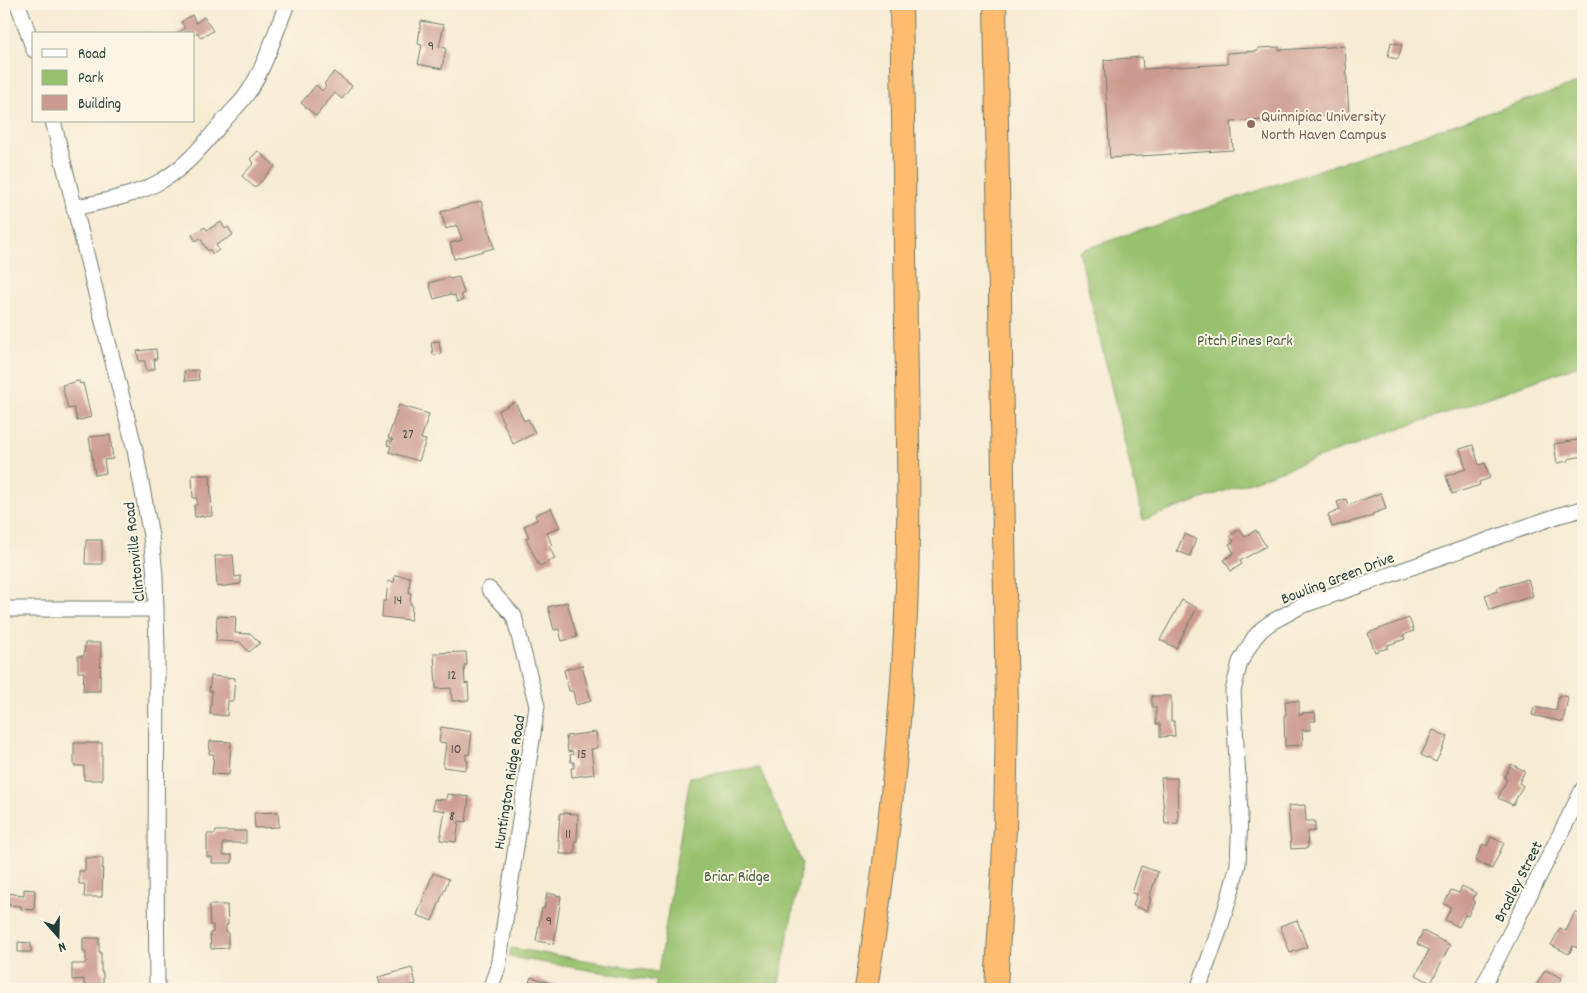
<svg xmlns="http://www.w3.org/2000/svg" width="1587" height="993" font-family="Dekko,sans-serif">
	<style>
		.green { fill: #98c16d; stroke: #5c7f50 }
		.building { fill: #cc9a90 }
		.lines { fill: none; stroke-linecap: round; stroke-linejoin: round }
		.minor-casing { stroke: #6b7a6c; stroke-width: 17 }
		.highway-casing { stroke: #6b7a6c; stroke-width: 24 }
		.minor { stroke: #fff; stroke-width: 15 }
		.highway { stroke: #fdbc6f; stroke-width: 22 }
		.education-dot { fill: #8d6e63; stroke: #fcf5e5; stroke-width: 2 }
		.labels { text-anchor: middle; stroke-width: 4; stroke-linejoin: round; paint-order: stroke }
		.number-label { font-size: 14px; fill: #4a544b }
		.education-label { font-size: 16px; fill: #785e54; stroke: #fcf5e5; text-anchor: start }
		.park-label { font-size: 16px; fill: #3d5e42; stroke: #fcf5e5 }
		.street-label { font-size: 16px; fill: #1f3d34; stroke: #fcf5e5 }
	</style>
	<rect width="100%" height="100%" fill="#fcf5e5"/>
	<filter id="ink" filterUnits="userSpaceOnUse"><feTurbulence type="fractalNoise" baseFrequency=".02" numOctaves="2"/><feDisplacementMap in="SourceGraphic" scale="10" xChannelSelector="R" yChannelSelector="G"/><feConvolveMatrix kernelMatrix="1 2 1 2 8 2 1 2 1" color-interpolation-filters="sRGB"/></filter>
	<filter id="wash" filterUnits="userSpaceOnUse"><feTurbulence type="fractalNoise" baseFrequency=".0096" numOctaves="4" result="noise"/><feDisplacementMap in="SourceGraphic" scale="20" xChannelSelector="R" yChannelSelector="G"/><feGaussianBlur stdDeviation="1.12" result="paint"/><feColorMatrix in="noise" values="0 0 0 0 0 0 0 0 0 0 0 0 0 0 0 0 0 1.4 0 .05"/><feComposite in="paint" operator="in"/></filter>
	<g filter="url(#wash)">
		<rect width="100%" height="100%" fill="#f7ebd3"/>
		<!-- green -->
		<g class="green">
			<polygon points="1583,81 1583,364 1143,520 1079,251"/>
			<polygon points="759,767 802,863 778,989 655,989 656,981 509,957 511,948 658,972 690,777"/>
		</g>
		<g id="blocks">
			<!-- building -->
			<g class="building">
				<polygon points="192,15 196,23 204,17 213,31 201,38 197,32 194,35 176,34 185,28 181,22"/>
				<polygon points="421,21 444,25 439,47 446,48 442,69 418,64 422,45 418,44"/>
				<polygon points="1391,42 1402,45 1398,59 1388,57"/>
				<polygon points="1345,46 1349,115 1231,122 1233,150 1110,158 1104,60 1142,57 1143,69 1227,64 1227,53 1258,51 1258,48 1279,47 1279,50"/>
				<polygon points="334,72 352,86 342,99 335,93 316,116 301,103 316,85 322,91 326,86 324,84"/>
				<polygon points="258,151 275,166 255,188 242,176 254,163 250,159"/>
				<polygon points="481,201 494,248 454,259 450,243 462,240 457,225 446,229 441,212"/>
				<polygon points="221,222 225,229 228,227 233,235 216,245 219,250 213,254 210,250 207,250 200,238 196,241 192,235 205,227 207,230"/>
				<polygon points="449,277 450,279 459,277 464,293 461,294 463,300 457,302 455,295 452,296 451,294 434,299 429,283"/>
				<polygon points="439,341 441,354 433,355 431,342"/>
				<polygon points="156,349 157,359 154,359 155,369 146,371 145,361 139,361 137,351"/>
				<polygon points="198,370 199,380 185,381 184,371"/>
				<polygon points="79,381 80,384 83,383 91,417 77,421 74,408 68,409 62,385"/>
				<polygon points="515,402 524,421 528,419 535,433 513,444 498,411"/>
				<polygon points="399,405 429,414 421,439 426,440 419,461 389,452 391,446 387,445 388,440 392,442 393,440 388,438"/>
				<polygon points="110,435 113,459 104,460 106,473 95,475 89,437"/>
				<polygon points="1583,439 1583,456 1568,459 1568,461 1557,463 1554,444"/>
				<polygon points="1473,445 1479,465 1485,463 1490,478 1479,482 1480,485 1452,494 1446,476 1466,469 1460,449"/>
				<polygon points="192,475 210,475 212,516 195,517 194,505 197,505 197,498 193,498"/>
				<polygon points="1381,493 1386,509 1372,514 1373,516 1332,527 1328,515 1340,510 1337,502 1346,499 1348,505"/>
				<polygon points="551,508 560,527 547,533 552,545 549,546 555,559 539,566 526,538 529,537 524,526 537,520 535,515"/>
				<polygon points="1240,529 1245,537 1256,530 1266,546 1240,561 1242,564 1231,571 1224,560 1234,553 1229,544 1234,541 1230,536"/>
				<polygon points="1184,534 1196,539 1190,556 1177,551"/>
				<polygon points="86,540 102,540 102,564 85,564"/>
				<polygon points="233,555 235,577 241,576 241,584 217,587 215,556"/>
				<polygon points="395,575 410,577 409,593 411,593 410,604 412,604 411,620 382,617 383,601 386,601 388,581 394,582"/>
				<polygon points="1528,579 1533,596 1490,610 1485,595 1498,591 1497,588"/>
				<polygon points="1182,600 1197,608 1176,648 1160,640"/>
				<polygon points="567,602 577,637 562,641 559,629 554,630 548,607"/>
				<polygon points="217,616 236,617 235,633 248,634 250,633 260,643 249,652 240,642 216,641"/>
				<polygon points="1409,618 1414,631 1403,635 1405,639 1388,645 1388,648 1375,652 1368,633"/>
				<polygon points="85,643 101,643 100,691 83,691 84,672 78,672 78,656 84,656"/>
				<polygon points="466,652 467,665 464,665 465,684 468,683 469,700 452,701 451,688 436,689 434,653"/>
				<polygon points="582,665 591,701 576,705 573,691 569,691 564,670"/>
				<polygon points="211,676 235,678 233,701 228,701 227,716 210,714 212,691 209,691"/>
				<polygon points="1559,695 1568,697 1563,722 1532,715 1534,707 1556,711"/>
				<polygon points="1152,696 1171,696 1171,721 1174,721 1175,736 1160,737 1160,724 1156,724 1156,707 1152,707"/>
				<polygon points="1285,701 1299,701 1299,715 1302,715 1302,713 1315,712 1316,721 1310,721 1310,730 1302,730 1303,745 1285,746 1284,716 1286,714"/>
				<polygon points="441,727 472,732 469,755 466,754 466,760 468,761 466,770 443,767 446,743 439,742"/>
				<polygon points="1433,730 1448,737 1436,762 1421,755"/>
				<polygon points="596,732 598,748 591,749 594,774 572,777 571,768 574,768 574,762 571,762 570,755 573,754 572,751 568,752 566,736"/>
				<polygon points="210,741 231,742 229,775 212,774 214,754 209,754"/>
				<polygon points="74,743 102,743 102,780 84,780 84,766 74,766"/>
				<polygon points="1511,764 1525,771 1519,783 1523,786 1513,805 1498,798 1507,779 1504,778"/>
				<polygon points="1161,778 1177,778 1178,823 1165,824"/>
				<polygon points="447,794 469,797 466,822 459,821 456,842 440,840 445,811 433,809 434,799 446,800"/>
				<polygon points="1305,805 1306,821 1315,821 1315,831 1307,832 1308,848 1291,849 1288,806"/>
				<polygon points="278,812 279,827 255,828 254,813"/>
				<polygon points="560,813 578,814 577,841 575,841 575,854 560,854 560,841 558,841"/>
				<polygon points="216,831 246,831 246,843 223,843 223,855 232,855 232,863 212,863 212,857 207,857 207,834 215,834"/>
				<polygon points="1491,837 1504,843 1492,869 1475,861 1483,844 1487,846"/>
				<polygon points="85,858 103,858 102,897 84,897 85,884 79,884 79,871 85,871"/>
				<polygon points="1141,866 1158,872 1149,898 1151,899 1147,911 1133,906 1137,894 1132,893"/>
				<polygon points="433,873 449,879 432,921 417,915"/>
				<polygon points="1462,886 1476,893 1473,900 1475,901 1468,916 1465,915 1459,927 1445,920 1451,907 1444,904 1451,890 1459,893"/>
				<polygon points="24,889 35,890 34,910 21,909 21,906 5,905 6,893 24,895"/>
				<polygon points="547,893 561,896 554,944 536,941 542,908 544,909"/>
				<polygon points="209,905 227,905 228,925 226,925 226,932 228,932 228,948 211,949 210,933 213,932 213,925 210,925"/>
				<polygon points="1575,912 1583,916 1583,932 1580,938 1583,940 1583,943 1580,949 1573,946 1569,954 1551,945 1560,928 1566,931"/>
				<polygon points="1297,920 1307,947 1290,953 1280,926"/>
				<polygon points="1423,931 1450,945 1431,983 1416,975 1429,950 1417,944"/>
				<polygon points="83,938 99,938 99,952 101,952 101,972 103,972 103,986 84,986 84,979 72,980 72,964 84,964 86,962 86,952 83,952"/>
				<polygon points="18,942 31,943 31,952 18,952"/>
				<polygon points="412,968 416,984 398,989 374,989 381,987 378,977"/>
				<polygon points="1545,970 1562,978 1557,989 1534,989"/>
				<polygon points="531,977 557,985 558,989 527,989"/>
			</g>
		</g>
	</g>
	<g filter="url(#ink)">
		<use href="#blocks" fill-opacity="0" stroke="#6b7a6c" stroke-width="1"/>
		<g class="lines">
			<defs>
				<g id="minor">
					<polyline points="18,4 34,50"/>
					<polyline points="53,121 135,450 151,536 155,575 157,650 156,867 157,989"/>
					<path d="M74 208C103 201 135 196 161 181 188 166 207 140 227 117 234 109 243 101 249 91 266 65 275 33 287 4"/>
					<polyline points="489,589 514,616 537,706 498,967 490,989"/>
					<polyline points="4,609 156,609"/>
					<polyline points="1198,989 1220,928 1230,895 1238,864 1240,814 1233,691 1240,662 1254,638 1262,629 1270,623 1301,606 1500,536 1560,515 1583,509"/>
					<polyline points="1482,989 1583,789"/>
				</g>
				<g id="highway">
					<polyline points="995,4 1007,711 1005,829 996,989"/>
					<path d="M866 989C886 865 900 740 906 614 910 518 908 422 906 326 905 219 903 111 901 4"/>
				</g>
			</defs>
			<!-- minor casing -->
			<use href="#minor" class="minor-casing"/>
			<!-- highway casing -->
			<use href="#highway" class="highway-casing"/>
			<!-- minor -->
			<use href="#minor" class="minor"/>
			<!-- highway -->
			<use href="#highway" class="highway"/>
		</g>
	</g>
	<!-- markers -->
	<circle class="education-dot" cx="1251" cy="124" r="5"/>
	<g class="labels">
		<!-- number labels -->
		<g class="number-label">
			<text x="431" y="50">9</text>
			<text x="408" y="438">27</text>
			<text x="398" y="604">14</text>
			<text x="452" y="679">12</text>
			<text x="456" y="753">10</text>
			<text x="582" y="758">15</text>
			<text x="452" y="820">8</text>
			<text x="568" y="838">11</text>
			<text x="549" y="925">9</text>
		</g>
		<!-- education labels -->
		<g class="education-label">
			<text x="1261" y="121">Quinnipiac University<tspan x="1261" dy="18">North Haven Campus</tspan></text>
		</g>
		<!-- park labels -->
		<g class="park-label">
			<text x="1245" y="345">Pitch Pines Park</text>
			<text x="737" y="881">Briar Ridge</text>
		</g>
		<!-- street labels -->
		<g class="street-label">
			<text transform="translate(133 552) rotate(-96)" y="6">Clintonville Road</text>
			<text transform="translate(1337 577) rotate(-21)" y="6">Bowling Green Drive</text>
			<text transform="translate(508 782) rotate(-81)" y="6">Huntington Ridge Road</text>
			<text transform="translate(1517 881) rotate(-63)" y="6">Bradley Street</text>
		</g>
	</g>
	<!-- margin -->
	<rect width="1587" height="993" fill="none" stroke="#fcf5e5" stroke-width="20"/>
	<!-- legend -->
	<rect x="32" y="32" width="162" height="90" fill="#fcf5e5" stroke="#a4ab9e"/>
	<rect x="42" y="49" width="25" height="8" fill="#ffffff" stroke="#a4ab9e"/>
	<text x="78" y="58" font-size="15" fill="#1f3d34">Road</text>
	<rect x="42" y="70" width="25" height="15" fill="#98c16d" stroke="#a4ab9e"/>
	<text x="78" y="82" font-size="15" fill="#1f3d34">Park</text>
	<rect x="42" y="95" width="25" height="15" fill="#cc9a90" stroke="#a4ab9e"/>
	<text x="78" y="108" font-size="15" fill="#1f3d34">Building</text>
	<!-- north arrow -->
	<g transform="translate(58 936) rotate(160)" stroke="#fcf5e5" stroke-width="4" paint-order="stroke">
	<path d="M0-4L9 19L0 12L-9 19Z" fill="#1f3d34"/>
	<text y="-8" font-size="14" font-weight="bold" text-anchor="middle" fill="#1f3d34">N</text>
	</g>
</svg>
